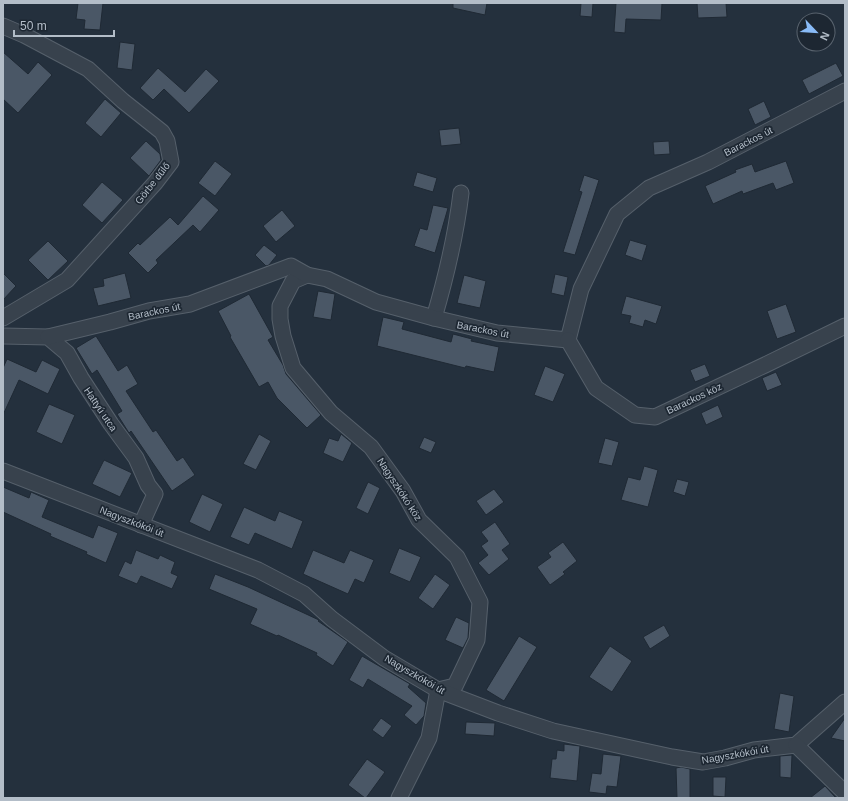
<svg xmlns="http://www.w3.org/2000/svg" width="848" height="801" font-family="Arial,sans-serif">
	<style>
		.building { fill: #4a5766; stroke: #1f2934 }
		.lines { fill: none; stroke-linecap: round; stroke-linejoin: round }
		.minor-casing { stroke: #56606b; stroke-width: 17 }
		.minor { stroke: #38424d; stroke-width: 15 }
		.labels { text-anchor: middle; stroke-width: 3.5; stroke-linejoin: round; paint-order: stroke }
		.street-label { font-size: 10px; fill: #b3bdc8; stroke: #1d2732 }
	</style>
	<rect width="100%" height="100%" fill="#24303d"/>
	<!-- building -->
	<g class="building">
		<polygon points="78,3 103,3 100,30 84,29 85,20 76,19"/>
		<polygon points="453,3 487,3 485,15 453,8"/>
		<polygon points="581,3 593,3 592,17 580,16"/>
		<polygon points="616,3 662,3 661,20 626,19 625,33 614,32"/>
		<polygon points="697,3 726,3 727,17 698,18"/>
		<polygon points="120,42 135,44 132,70 117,68"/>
		<polygon points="3,52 28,74 38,62 52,75 18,113 3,99"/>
		<polygon points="836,63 843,76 809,94 802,80"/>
		<polygon points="158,68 185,92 206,69 219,81 189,113 164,89 153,100 140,88"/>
		<polygon points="105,99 121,113 101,137 85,123"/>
		<polygon points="764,101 771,117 755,125 748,109"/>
		<polygon points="459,128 461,144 441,146 439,130"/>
		<polygon points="146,141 160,154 161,160 149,176 130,158"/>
		<polygon points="669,141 670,154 654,155 653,142"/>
		<polygon points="215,161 232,174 215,196 198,183"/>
		<polygon points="786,161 794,183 776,190 773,183 743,194 742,191 713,204 705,186 736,172 735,170 752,164 755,172"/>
		<polygon points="417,172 437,178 433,192 413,186"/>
		<polygon points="584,175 599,180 575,255 563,252 582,192 579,191"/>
		<polygon points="102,182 123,200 102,223 82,205"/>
		<polygon points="203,196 219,210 200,232 193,225 156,260 158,263 148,273 128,253 138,243 140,245 170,217 178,225"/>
		<polygon points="433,205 448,208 435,253 414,246 420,228 427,230"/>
		<polygon points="282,210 295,226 276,242 263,226"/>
		<polygon points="630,240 647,245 642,261 625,255"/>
		<polygon points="48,241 68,261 48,280 28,260"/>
		<polygon points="264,245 277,255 269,265 266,266 255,255"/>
		<polygon points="3,273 16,286 3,300"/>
		<polygon points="125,273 131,298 98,306 93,288 104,286 103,279"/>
		<polygon points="555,274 568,277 564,296 551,293"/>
		<polygon points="464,275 486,281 480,308 457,303"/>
		<polygon points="318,291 335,294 331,320 313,317"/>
		<polygon points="249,294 273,337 268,340 283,365 286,374 321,415 307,428 277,398 268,382 259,387 230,337 231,336 218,311"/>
		<polygon points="626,296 662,306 656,324 645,320 643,327 629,323 631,316 621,314"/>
		<polygon points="786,304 796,332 777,339 767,311"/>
		<polygon points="383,317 404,322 402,329 451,342 453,334 472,339 471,341 499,347 494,372 466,366 465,368 377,346"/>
		<polygon points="96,336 118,371 127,365 138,384 126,391 153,432 156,430 177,461 183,457 195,475 172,491 131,431 129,433 117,414 122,411 97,370 92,374 76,348"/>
		<polygon points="7,359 36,372 42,360 60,369 48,394 19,380 3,415 3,368"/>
		<polygon points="705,364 710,376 695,382 690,370"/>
		<polygon points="545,366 565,374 553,402 534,395"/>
		<polygon points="776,372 782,385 767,391 762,378"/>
		<polygon points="49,404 75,415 62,444 36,432"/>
		<polygon points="718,405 723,417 706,425 701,413"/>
		<polygon points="259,434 271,441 256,470 243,464"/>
		<polygon points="341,434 352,443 343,462 323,453 329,438 338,441"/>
		<polygon points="424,437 436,442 431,453 419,448"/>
		<polygon points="605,438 619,442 612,466 598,463"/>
		<polygon points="104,460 132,473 120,497 92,484"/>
		<polygon points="644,466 658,470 648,507 621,500 628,477 640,480"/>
		<polygon points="677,479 689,482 685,496 673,492"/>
		<polygon points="368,482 380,488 368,514 356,508"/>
		<polygon points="3,487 29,498 31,492 49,500 42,517 93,538 98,525 118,533 106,563 86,554 87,552 50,536 51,534 3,512"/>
		<polygon points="494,489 504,502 486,515 476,501"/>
		<polygon points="202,494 223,504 210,532 189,522"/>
		<polygon points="244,507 275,521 279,511 303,521 292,549 255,533 249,545 230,537"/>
		<polygon points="495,522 510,544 502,550 509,559 489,575 478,563 488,555 481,546 488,541 481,532"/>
		<polygon points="563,542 577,561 563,572 565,574 550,585 537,567 551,557 548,553"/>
		<polygon points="399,548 421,557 410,582 389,573"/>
		<polygon points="136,550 158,559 160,555 175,562 171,573 178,576 172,589 141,576 137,584 118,576 125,561 131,564"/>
		<polygon points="313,550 344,563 350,550 374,560 364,583 355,579 348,594 303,574"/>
		<polygon points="215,574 248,587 319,620 318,621 348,642 333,666 316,655 317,653 278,635 277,636 250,624 257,609 209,589"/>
		<polygon points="435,574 450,585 433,609 418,598"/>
		<polygon points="456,617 469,623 468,638 463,648 445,640"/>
		<polygon points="664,625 670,636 650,649 643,637"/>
		<polygon points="519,636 537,647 504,701 486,690"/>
		<polygon points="610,646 632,661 612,692 589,677"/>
		<polygon points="362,656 410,684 408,687 426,703 424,716 416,725 404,715 412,706 368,679 363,688 349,680"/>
		<polygon points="780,693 794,696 789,732 774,729"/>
		<polygon points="381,718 392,726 383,738 372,730"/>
		<polygon points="845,718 845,741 831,738"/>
		<polygon points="466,722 495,723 494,736 465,734"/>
		<polygon points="564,744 580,746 577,781 550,778 552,759 556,759 557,750 564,751"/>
		<polygon points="603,754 621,756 617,787 607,786 606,794 589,792 592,773 601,774"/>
		<polygon points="792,755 791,778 780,777 780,756"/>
		<polygon points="367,759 385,772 366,798 365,798 348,785"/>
		<polygon points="681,767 690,769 690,798 677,798 676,768"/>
		<polygon points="713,777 726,777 725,797 713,796"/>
		<polygon points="825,786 836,798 810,798"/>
	</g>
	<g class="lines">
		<defs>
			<g id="minor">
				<polyline points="3,26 24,35 88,69 123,101 162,132 167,141 171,162 155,183 67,280 3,318"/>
				<polyline points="307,275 293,281 280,306 280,319 283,336 293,368 331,413 371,447 403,491 419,520 457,557 480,602 477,640 455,686 438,690 429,738 399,798"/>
				<path d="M434 318C446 277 456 235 461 193"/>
				<polyline points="3,336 48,337 67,353 81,378 111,424 136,458 148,485 155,494 141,525"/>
				<polyline points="48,337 110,322 149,311 190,304 291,266 307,275 327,279 376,302 434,318 497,333 568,340 581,289 617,214 649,188 708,162 845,91"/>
				<polyline points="568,340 596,388 635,415 655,417 765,365 845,326"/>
				<polyline points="3,471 258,570 304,594 332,619 384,658 438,690 498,713 553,731 672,757 703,762 725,758 754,750 796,745 845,702"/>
				<polyline points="796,745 845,793"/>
			</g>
		</defs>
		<!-- minor casing -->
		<use href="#minor" class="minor-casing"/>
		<!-- minor -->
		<use href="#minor" class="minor"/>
	</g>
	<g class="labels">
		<!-- street labels -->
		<g class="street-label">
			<text transform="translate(748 141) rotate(-27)" y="4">Barackos út</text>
			<text transform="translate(152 183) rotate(-52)" y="4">Görbe dűlő</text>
			<text transform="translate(154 311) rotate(-12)" y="4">Barackos út</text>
			<text transform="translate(483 329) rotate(11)" y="4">Barackos út</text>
			<text transform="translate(694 398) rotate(-25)" y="4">Barackos köz</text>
			<text transform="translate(101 409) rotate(56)" y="4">Hattyú utca</text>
			<text transform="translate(400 489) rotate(57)" y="4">Nagyszkókó köz</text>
			<text transform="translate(132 521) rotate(21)" y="4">Nagyszkókói út</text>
			<text transform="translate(415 674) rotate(30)" y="4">Nagyszkókói út</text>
			<text transform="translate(735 754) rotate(-10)" y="4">Nagyszkókói út</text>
		</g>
	</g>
	<!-- border -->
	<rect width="848" height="801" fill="none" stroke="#b3bdc8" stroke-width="8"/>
	<!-- north arrow -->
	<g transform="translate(816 32) rotate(115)"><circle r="19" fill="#1d2732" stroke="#59636e"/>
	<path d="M0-3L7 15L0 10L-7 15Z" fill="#89bbf7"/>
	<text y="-6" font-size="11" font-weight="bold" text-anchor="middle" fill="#b3bdc8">N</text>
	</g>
	<!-- scale -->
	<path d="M14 30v6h100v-6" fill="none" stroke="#b3bdc8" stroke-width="2"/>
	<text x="20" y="30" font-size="12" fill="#b3bdc8" stroke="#1d2732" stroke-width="3" paint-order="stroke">50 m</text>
</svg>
